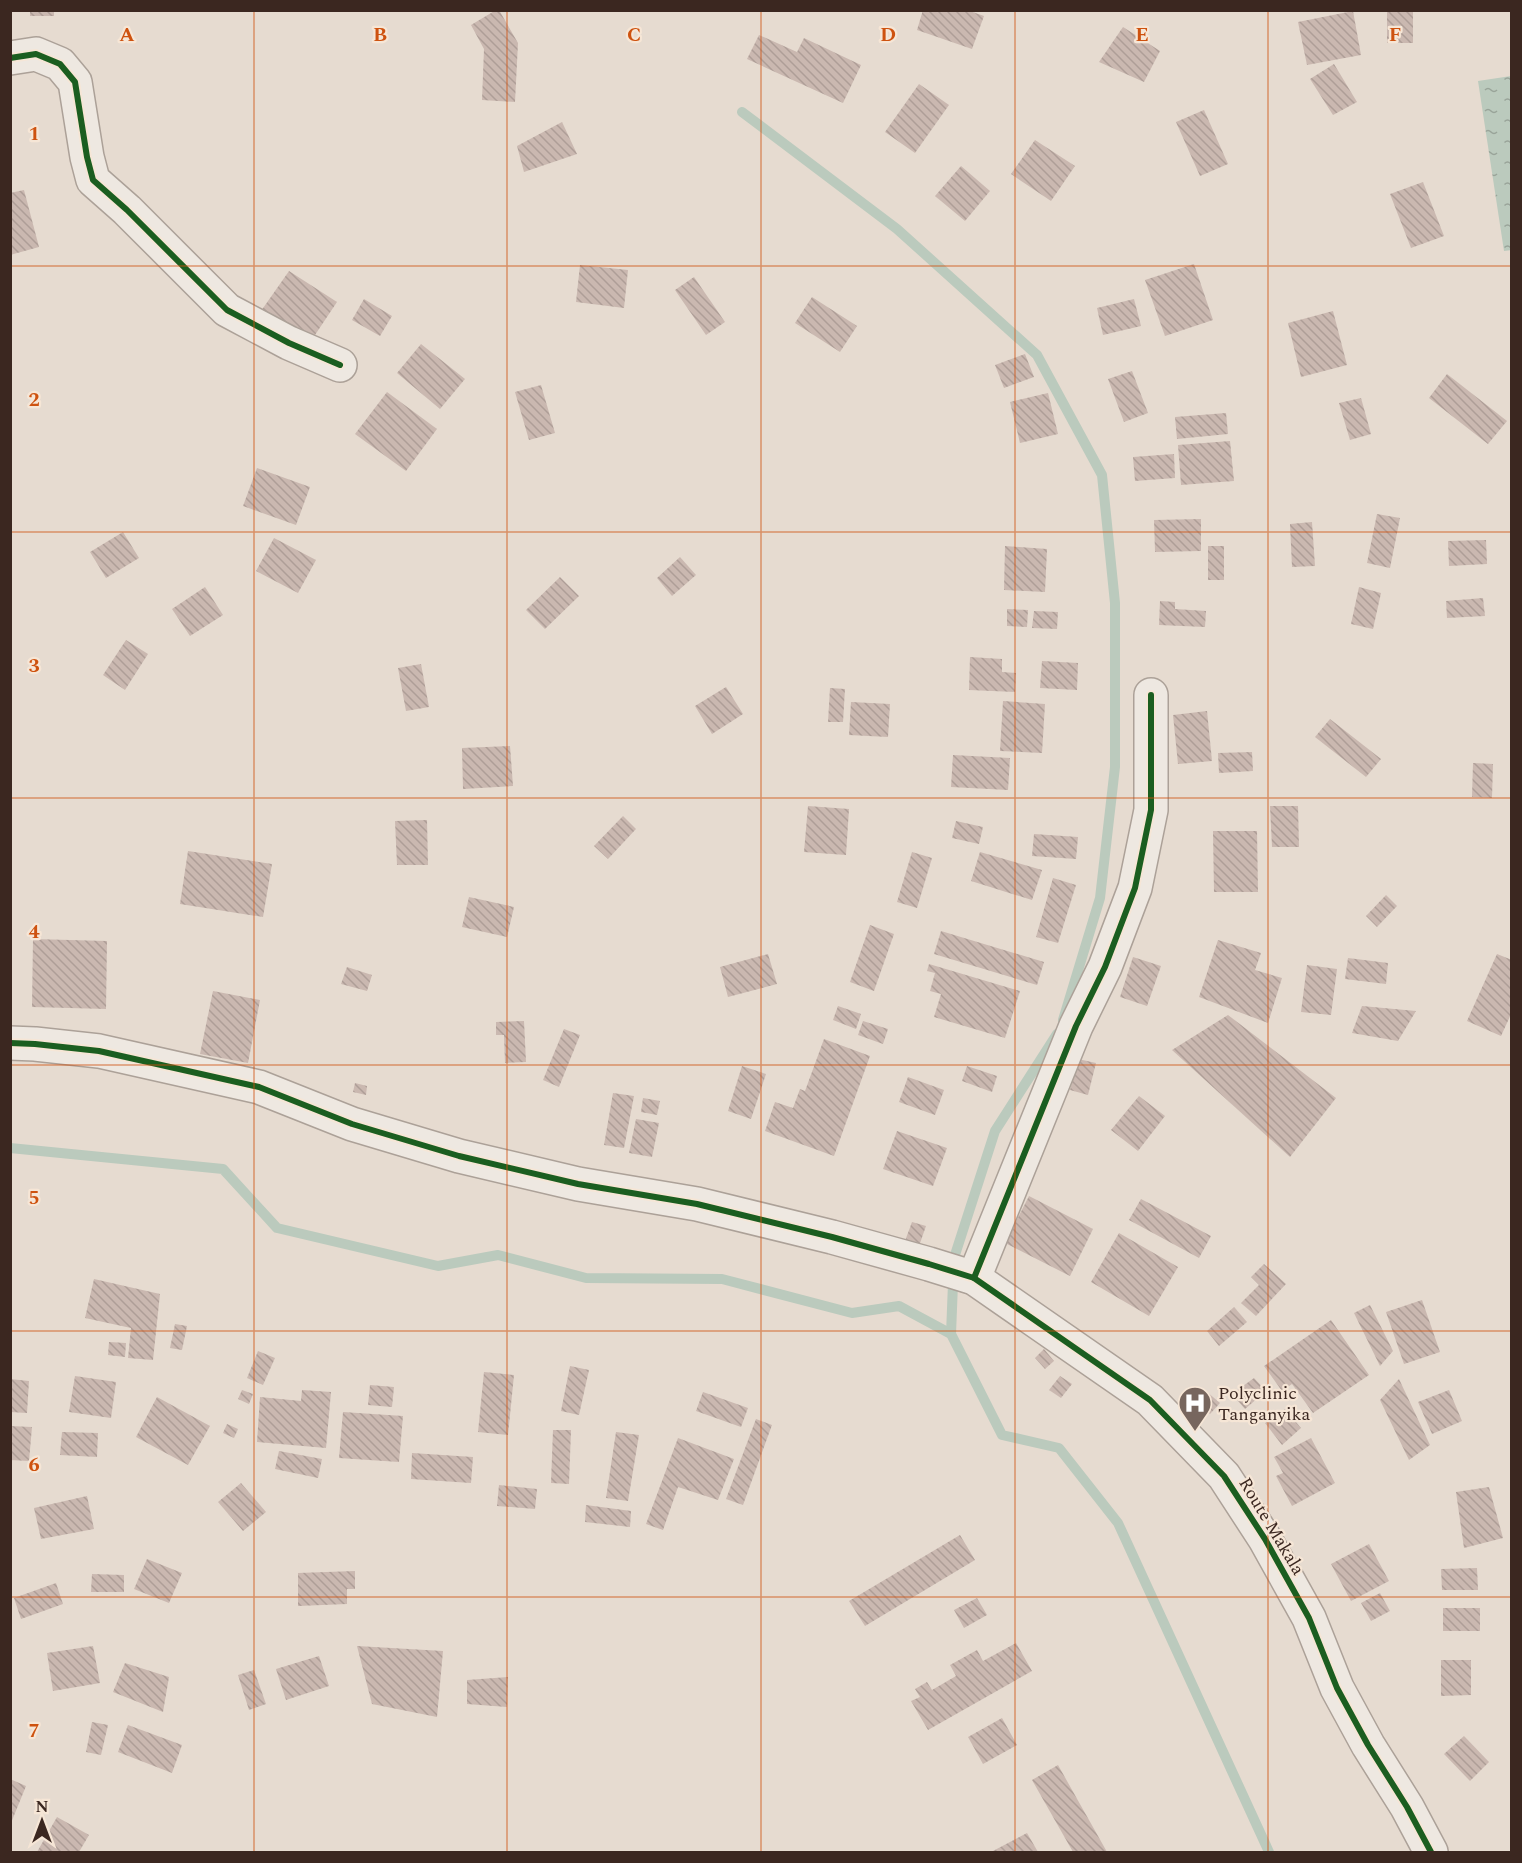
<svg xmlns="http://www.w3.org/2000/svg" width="1522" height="1863" font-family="Spectral,serif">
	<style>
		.water { fill: url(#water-ripples) }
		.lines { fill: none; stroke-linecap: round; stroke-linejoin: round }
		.stream { stroke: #bbcabd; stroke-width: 10 }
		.building { fill: url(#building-back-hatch) }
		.street-casing { stroke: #aca198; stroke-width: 36 }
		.street { stroke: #eee8e1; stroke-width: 33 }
		.cycleway-casing { stroke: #f6e6d6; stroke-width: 10 }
		.cycleway { stroke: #1b5e20; stroke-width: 6 }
		.grid { fill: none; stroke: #ce520f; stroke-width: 1.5; stroke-opacity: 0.55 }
		.labels { text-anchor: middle; stroke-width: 4.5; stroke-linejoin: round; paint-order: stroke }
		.poi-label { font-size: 18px; fill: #3b2720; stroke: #f6e6d6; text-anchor: start }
		.street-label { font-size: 18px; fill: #3b2720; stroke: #f6e6d6 }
		.grid-label { font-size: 20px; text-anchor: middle; font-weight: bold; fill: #ce520f; stroke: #f6e6d6; stroke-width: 4.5; stroke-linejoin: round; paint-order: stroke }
	</style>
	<defs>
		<pattern id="water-ripples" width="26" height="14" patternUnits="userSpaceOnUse" patternTransform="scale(1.5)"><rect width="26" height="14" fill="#bbcabd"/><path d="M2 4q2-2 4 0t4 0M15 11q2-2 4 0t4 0" fill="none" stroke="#99a499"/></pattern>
		<pattern id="building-back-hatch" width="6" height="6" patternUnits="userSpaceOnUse" patternTransform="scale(1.5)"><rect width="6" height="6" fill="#cab8b0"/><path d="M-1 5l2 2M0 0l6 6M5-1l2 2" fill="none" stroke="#ae9e97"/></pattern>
	</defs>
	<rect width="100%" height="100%" fill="#e6dbd0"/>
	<!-- water -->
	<polygon class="water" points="1511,76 1512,250 1504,251 1478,81"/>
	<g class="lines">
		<!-- stream -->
		<g class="stream">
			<polyline points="742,112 897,229 1037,355 1102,475 1115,603 1115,767 1100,898 1063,1020"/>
			<polyline points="10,1148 223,1169 277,1228 438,1266 498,1255 586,1278 722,1279 852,1313 899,1306 951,1334 1002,1435 1059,1448 1118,1523 1269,1852"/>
			<polyline points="951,1334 954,1258 995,1131 1057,1034"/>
		</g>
	</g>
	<!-- building -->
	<g class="building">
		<rect x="30" y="10" width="24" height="6"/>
		<polygon points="496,10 499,10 518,43 515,102 482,100 484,49 471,25"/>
		<polygon points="923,10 967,10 984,16 972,49 917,30"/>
		<rect x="1387" y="10" width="26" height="33"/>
		<polygon points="1353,11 1361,55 1307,65 1298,22"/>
		<polygon points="1123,27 1160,51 1144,82 1099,62"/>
		<polygon points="759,35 797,52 804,38 861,65 843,103 747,59"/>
		<polygon points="1334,64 1357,102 1333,115 1310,79"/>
		<polygon points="919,84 949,105 915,153 885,132"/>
		<polygon points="1204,110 1228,164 1200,176 1176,122"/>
		<polygon points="562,122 577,154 524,172 517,146"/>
		<polygon points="1035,140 1075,166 1051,201 1011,174"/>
		<polygon points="961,166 990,191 965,221 935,196"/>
		<polygon points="1423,182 1444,236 1411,248 1390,194"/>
		<polygon points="24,190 39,247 10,255 10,193"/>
		<polygon points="1194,264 1213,320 1165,336 1145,280"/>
		<polygon points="580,265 628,270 624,308 576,302"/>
		<polygon points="289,271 337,302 309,344 261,311"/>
		<polygon points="694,277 725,322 706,335 675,290"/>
		<polygon points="812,297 857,326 840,352 795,323"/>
		<polygon points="364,299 392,316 380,336 352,320"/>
		<polygon points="1134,299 1141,326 1103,335 1097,308"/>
		<polygon points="1333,311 1347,365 1301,377 1288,323"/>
		<polygon points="421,344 465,379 440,409 397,373"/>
		<polygon points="1025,354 1034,377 1004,388 995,365"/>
		<polygon points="1132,371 1148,413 1124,422 1108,379"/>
		<polygon points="1447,374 1507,421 1488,444 1429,398"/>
		<polygon points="541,385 555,433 529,440 515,392"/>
		<polygon points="387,392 437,429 406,471 355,434"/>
		<polygon points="1048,393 1058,434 1020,443 1010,402"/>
		<polygon points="1361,398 1371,434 1350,440 1339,403"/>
		<polygon points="1226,413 1228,434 1177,439 1175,417"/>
		<polygon points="1230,441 1234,481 1181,485 1178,445"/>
		<polygon points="1174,454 1175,478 1135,481 1133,457"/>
		<polygon points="257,468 310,487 296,525 243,506"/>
		<polygon points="1377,514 1400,518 1390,568 1367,563"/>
		<polygon points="1201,519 1201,551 1155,552 1154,520"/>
		<polygon points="1312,522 1315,566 1292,567 1290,524"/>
		<polygon points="123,532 139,558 106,578 90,552"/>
		<polygon points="274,538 316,560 298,593 256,571"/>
		<polygon points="1486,540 1487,564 1449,566 1448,541"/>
		<polygon points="1005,546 1047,549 1045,592 1004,590"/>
		<rect x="1208" y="546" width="16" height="34"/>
		<polygon points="680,557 696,575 672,596 657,578"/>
		<polygon points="560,577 579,596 545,629 526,610"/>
		<polygon points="205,587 223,615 190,636 172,609"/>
		<polygon points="1359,587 1381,593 1373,629 1351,624"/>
		<polygon points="1483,598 1485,616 1447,618 1446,601"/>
		<polygon points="1160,601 1175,602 1175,609 1206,611 1205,627 1159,625"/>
		<polygon points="1007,609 1028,610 1027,627 1007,626"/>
		<polygon points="1034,611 1058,612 1057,629 1032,628"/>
		<polygon points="126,640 148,654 125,690 103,675"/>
		<polygon points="970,657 1002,659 1002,672 1016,673 1015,692 969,690"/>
		<polygon points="1042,661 1078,663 1077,690 1040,688"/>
		<polygon points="421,664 429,707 406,711 398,668"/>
		<polygon points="726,687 743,714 712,734 695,706"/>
		<polygon points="830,688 845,689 843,722 828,722"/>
		<polygon points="1003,701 1045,704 1042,753 1000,751"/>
		<polygon points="851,702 890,704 888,737 849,735"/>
		<polygon points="1207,711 1212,761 1178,764 1173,715"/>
		<polygon points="1330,719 1381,759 1366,777 1315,737"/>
		<polygon points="510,746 513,786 463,789 462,748"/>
		<polygon points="1252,752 1253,771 1219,773 1218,753"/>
		<polygon points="953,755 1010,758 1008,790 951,787"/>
		<polygon points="1473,763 1493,764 1492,798 1472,797"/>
		<polygon points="808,806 849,809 846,855 804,852"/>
		<polygon points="1270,806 1298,806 1299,847 1272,847"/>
		<polygon points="623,816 636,829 608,859 594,846"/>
		<polygon points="427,820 428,865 397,865 395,821"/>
		<polygon points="956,821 983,827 979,844 952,838"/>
		<polygon points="1213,831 1257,831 1258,892 1214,892"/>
		<polygon points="1034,834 1078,837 1076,859 1032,856"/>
		<polygon points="188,851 272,864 263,917 180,904"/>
		<polygon points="912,852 932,858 917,908 897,902"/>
		<polygon points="980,852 1042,870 1032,900 971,881"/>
		<polygon points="1053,878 1076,885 1058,943 1036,937"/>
		<polygon points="1386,895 1397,906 1377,927 1366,916"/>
		<polygon points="469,897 514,907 507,937 462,927"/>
		<polygon points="870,925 894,934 874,991 850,982"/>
		<polygon points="941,931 1044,962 1037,985 934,954"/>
		<polygon points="33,939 107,941 106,1009 32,1007"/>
		<polygon points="1218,940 1261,953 1255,970 1282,978 1268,1023 1199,997"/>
		<polygon points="768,954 777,984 728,997 720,967"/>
		<polygon points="1497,954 1512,960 1512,1012 1501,1036 1467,1021"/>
		<polygon points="1133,957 1161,966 1147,1006 1120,997"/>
		<polygon points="1348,958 1388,963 1386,984 1345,979"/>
		<polygon points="929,964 1020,991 1005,1038 934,1017 941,994 930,991 935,973 927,971"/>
		<polygon points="1307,965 1337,969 1331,1015 1301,1012"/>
		<polygon points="347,967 372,975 367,991 341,984"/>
		<polygon points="213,991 260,1000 248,1063 200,1054"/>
		<polygon points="838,1006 861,1014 856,1029 833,1020"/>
		<polygon points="1362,1006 1416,1011 1398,1041 1352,1033"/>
		<polygon points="1228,1015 1336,1098 1290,1157 1172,1050"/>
		<polygon points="524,1021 526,1062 505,1063 504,1035 496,1035 496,1022"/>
		<polygon points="863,1021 888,1029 883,1044 858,1035"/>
		<polygon points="564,1029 580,1035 559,1087 543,1080"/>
		<polygon points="824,1039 870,1056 834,1156 765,1131 775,1102 793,1108 800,1089 805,1091"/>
		<polygon points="1078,1059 1096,1063 1088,1095 1070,1090"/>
		<polygon points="742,1066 766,1074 751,1119 728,1111"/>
		<polygon points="967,1066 997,1076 992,1092 962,1081"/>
		<polygon points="908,1077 944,1090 935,1115 899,1102"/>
		<polygon points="355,1083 367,1086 366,1095 353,1092"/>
		<polygon points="613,1093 634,1096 624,1148 604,1145"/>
		<polygon points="1139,1096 1165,1116 1138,1151 1111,1130"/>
		<polygon points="643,1098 660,1101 657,1115 641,1112"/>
		<polygon points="636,1119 659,1123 652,1157 629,1153"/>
		<polygon points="897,1131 947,1148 933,1186 883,1169"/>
		<polygon points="1029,1196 1093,1229 1070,1276 1005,1243"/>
		<polygon points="1141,1199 1211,1236 1199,1258 1129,1220"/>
		<polygon points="912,1222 926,1226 919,1246 905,1241"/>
		<polygon points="1119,1233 1178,1267 1149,1316 1091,1282"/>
		<polygon points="1264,1264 1286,1284 1256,1316 1241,1303 1259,1285 1251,1277"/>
		<polygon points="94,1279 160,1294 153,1360 128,1358 131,1328 85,1318"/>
		<polygon points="1422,1300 1440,1352 1404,1364 1386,1312"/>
		<polygon points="1370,1305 1393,1351 1380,1366 1354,1313"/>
		<polygon points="1234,1307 1247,1322 1219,1346 1207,1331"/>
		<polygon points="1331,1320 1369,1375 1313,1413 1292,1384 1282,1391 1264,1366"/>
		<polygon points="175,1324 187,1326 182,1350 170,1348"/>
		<polygon points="109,1342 126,1343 125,1357 108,1355"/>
		<polygon points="1044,1349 1054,1361 1045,1369 1035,1358"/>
		<polygon points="258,1351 275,1358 263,1385 247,1378"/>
		<polygon points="570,1366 589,1370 579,1415 561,1411"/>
		<polygon points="484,1372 514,1375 508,1435 478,1432"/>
		<polygon points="75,1376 116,1382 111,1418 69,1412"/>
		<polygon points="1060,1376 1072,1384 1061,1398 1049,1390"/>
		<polygon points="1254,1378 1266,1391 1245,1409 1232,1394"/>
		<polygon points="10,1379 29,1381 27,1413 10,1412"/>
		<polygon points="1399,1379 1430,1445 1409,1460 1380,1400"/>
		<polygon points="370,1385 394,1387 392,1407 368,1405"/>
		<polygon points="242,1390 253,1394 249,1404 238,1399"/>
		<polygon points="302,1390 331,1392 326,1448 257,1442 260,1397 301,1401"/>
		<polygon points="1449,1390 1462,1421 1432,1434 1418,1402"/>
		<polygon points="703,1392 748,1408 741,1427 696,1411"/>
		<polygon points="1207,1392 1220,1403 1210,1414 1197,1403"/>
		<polygon points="157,1397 210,1426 188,1465 136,1437"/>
		<polygon points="1285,1409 1301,1428 1282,1445 1265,1423"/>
		<polygon points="343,1412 403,1416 399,1462 339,1458"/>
		<polygon points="756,1419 772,1425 743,1505 726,1499"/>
		<polygon points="227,1424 238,1429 234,1438 223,1433"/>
		<polygon points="10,1426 32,1427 29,1461 10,1460"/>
		<polygon points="553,1430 571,1430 569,1484 551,1483"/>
		<polygon points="62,1432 98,1433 97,1457 60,1455"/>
		<polygon points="616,1432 639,1435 628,1501 606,1498"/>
		<polygon points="678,1438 734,1459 718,1500 678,1487 663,1530 646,1524"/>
		<polygon points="1311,1438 1335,1483 1292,1506 1276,1476 1283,1473 1274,1457"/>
		<polygon points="279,1451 322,1459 318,1478 275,1469"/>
		<polygon points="412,1453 473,1457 471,1483 411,1479"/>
		<polygon points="241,1483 266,1512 243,1531 218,1502"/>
		<polygon points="499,1485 537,1489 535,1509 497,1506"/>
		<polygon points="1489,1487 1503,1538 1464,1548 1456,1492"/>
		<polygon points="87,1496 94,1529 41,1539 34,1508"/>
		<polygon points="586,1505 631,1511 630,1527 585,1522"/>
		<polygon points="960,1535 975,1560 865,1626 849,1601"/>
		<polygon points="1369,1544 1389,1581 1351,1601 1331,1564"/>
		<polygon points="147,1559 182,1573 169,1603 134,1589"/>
		<polygon points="1477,1568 1478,1590 1442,1590 1441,1569"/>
		<polygon points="355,1571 355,1589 347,1589 347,1604 298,1606 298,1573"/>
		<polygon points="92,1574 124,1575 124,1592 91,1592"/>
		<polygon points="56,1583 63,1604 21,1619 14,1598"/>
		<polygon points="1380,1593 1390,1611 1371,1621 1361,1603"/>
		<polygon points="977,1598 987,1615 964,1628 954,1610"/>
		<rect x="1443" y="1608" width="37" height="23"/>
		<polygon points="1016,1643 1032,1671 928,1730 911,1701 920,1697 915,1689 927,1682 932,1690 956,1676 950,1665 977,1650 983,1661"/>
		<polygon points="93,1646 100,1683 53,1691 47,1653"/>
		<polygon points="357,1646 443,1651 437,1717 372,1704"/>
		<polygon points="319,1656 329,1686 286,1700 276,1669"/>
		<polygon points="1441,1660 1471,1660 1471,1695 1441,1696"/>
		<polygon points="125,1663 169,1677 163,1712 113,1692"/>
		<polygon points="254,1670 266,1704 249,1710 238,1675"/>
		<polygon points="508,1677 507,1707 467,1704 467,1680"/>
		<polygon points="1002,1718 1017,1745 983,1764 968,1737"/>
		<polygon points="92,1722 108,1725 101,1755 86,1752"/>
		<polygon points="128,1725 182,1745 172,1773 118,1752"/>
		<polygon points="1464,1736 1489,1762 1470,1781 1444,1754"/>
		<polygon points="1058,1765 1107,1852 1073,1852 1032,1780"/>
		<polygon points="10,1779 26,1786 11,1823 10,1823"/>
		<polygon points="57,1817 89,1835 79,1852 37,1852"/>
		<polygon points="1027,1833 1038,1852 991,1852"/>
	</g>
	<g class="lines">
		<defs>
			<g id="street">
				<polyline points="10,58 36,54 60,64 75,82 87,157 93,180 127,210 227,310 289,343 340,365"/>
				<polyline points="10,1043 35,1044 99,1051 259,1087 352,1124 459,1156 578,1184 697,1204 832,1237 929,1264 974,1278 1150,1400 1224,1476 1265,1539 1309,1618 1337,1688 1368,1745 1407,1807 1431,1852"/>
				<polyline points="974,1278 1076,1026 1105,967 1135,888 1151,810 1151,695"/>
			</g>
		</defs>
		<!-- street casing -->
		<use href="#street" class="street-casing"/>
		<!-- street -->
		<use href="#street" class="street"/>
		<defs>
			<g id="cycleway">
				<polyline points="10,58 36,54 60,64 75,82 87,157 93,180 127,210 227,310 289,343 340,365"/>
				<polyline points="10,1043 35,1044 99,1051 259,1087 352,1124 459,1156 578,1184 697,1204 832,1237 929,1264 974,1278 1150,1400 1224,1476 1265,1539 1309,1618 1337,1688 1368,1745 1407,1807 1431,1852"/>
				<polyline points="974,1278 1076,1026 1105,967 1135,888 1151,810 1151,695"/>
			</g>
		</defs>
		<!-- cycleway casing -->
		<use href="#cycleway" class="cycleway-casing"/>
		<!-- cycleway -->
		<use href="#cycleway" class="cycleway"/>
	</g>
	<!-- grid -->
	<path class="grid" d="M254 10V1852M507 10V1852M761 10V1852M1015 10V1852M1268 10V1852M10 266H1512M10 532H1512M10 798H1512M10 1065H1512M10 1331H1512M10 1597H1512"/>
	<!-- icons -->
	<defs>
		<symbol id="hospital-pin" viewBox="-11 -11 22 30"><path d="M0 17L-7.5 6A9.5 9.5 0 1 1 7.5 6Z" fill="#77665e" stroke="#f6e6d6"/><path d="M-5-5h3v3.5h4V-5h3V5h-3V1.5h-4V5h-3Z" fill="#fff"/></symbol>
	</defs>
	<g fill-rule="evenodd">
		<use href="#hospital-pin" x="1176" y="1384" width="38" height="52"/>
	</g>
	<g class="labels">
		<!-- poi labels -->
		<g class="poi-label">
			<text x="1218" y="1399">Polyclinic<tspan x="1218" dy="21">Tanganyika</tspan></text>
		</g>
		<!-- street labels -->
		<g class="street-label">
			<text transform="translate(1272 1526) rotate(59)" y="6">Route Makala</text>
		</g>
	</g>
	<g class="grid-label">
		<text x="127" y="41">A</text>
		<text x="380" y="41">B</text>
		<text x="634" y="41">C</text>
		<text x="888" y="41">D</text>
		<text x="1142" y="41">E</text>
		<text x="1395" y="41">F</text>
		<text x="34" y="140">1</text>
		<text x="34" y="406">2</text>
		<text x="34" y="672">3</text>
		<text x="34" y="938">4</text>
		<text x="34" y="1204">5</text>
		<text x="34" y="1471">6</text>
		<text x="34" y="1737">7</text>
	</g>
	<!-- border -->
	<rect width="1522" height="1863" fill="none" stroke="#3b2720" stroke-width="24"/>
	<!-- north arrow -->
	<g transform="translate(42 1821)" stroke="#f6e6d6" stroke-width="4.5" paint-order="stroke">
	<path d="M0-4.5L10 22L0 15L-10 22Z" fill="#3b2720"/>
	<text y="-9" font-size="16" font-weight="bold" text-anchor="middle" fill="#3b2720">N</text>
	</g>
</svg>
